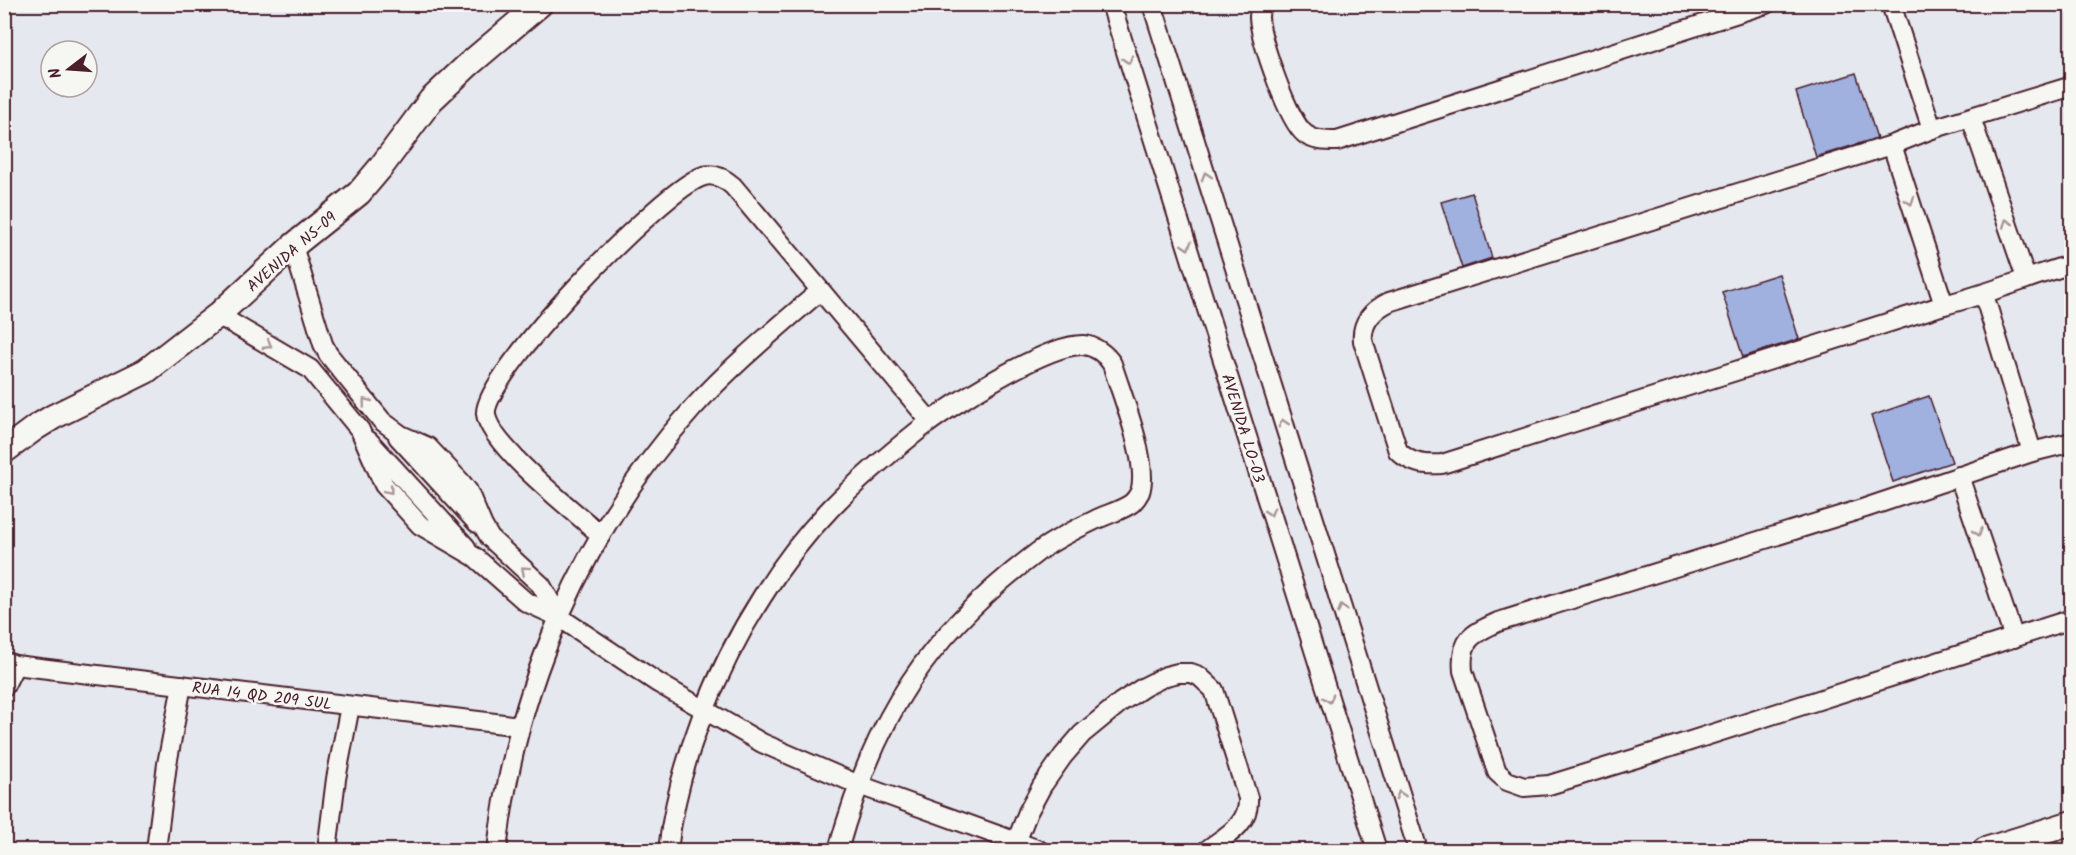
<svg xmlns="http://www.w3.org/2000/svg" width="2076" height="855" font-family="Kalam,sans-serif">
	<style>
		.building { fill: #a0b0df; stroke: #4a1f2b; stroke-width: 1.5 }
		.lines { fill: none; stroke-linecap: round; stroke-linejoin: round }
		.street-casing { stroke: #4a1f2b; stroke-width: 22 }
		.secondary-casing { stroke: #4a1f2b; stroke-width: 28 }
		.path { stroke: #4a1f2b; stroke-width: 3; stroke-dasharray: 4.5 4.5; stroke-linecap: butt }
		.street { stroke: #f6f6f2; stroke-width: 18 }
		.secondary { stroke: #f6f6f2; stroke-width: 24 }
		.oneway { stroke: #a99598 }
		.labels { text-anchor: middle; stroke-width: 5; stroke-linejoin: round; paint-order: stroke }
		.street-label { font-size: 16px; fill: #4a1f2b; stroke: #f6f6f2 }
	</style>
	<rect width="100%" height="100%" fill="#e5e8ee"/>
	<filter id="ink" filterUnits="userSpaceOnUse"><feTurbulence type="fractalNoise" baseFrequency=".0167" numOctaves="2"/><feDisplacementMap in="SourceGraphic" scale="12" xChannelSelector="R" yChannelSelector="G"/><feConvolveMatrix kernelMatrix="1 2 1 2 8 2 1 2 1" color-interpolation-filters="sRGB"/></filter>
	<g filter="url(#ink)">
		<!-- building -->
		<g class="building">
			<polygon points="1856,73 1877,138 1816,157 1796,92"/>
			<polygon points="1472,193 1492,258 1462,268 1441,202"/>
			<polygon points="1779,274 1799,339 1743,357 1722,292"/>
			<polygon points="1929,396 1952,462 1893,482 1871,416"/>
		</g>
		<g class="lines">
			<defs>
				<g id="street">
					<polyline points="1111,4 1377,850"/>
					<polyline points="1152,4 1418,850"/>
					<path d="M1261 4C1260 9 1259 13 1259 18 1261 41 1288 121 1305 134 1314 141 1326 141 1337 141L1766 4"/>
					<polyline points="1891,4 1932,129"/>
					<path d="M2072 86 1932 129 1892 145 1389 302C1373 310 1361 322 1363 341L1398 451C1411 464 1424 465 1442 464L1944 305C1988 294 2029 277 2072 264"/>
					<polyline points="1971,118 2026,278"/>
					<polyline points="1892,145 1944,305"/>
					<polyline points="293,246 323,344 328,354 382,421 401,435 428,447 461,482 468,491 483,526 490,538 541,585 559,617"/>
					<polyline points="1984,295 2032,452"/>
					<polyline points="218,315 310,369 360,430 384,485 420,525 475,557 526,602 559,617 658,683 762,743 859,785 1039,850"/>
					<polyline points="398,437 477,523"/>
					<polyline points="369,441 466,547"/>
					<path d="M2072 442 2032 452 1865 508 1498 622C1472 634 1460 639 1463 671L1497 772 1507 781 1524 787 1549 785 1637 758 2072 619"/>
					<polyline points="1959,476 2014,638"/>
					<path d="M601 535C576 513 489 445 486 414 481 377 665 186 704 176 715 173 725 179 733 186L930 421"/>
					<polyline points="4,661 15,665 520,726"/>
					<polyline points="4,687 15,665"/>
					<polyline points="156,850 167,764 182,685"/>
					<polyline points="327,850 336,779 350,706"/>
					<path d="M497 850C515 688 583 530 693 408 731 366 776 329 820 291"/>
					<path d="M668 850C678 763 715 671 762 597 781 566 805 535 831 508 858 480 889 454 919 430 949 406 1046 344 1083 345 1095 346 1106 354 1112 364 1121 393 1150 464 1140 492 1138 496 1135 500 1132 503 1121 511 1107 514 1095 520 1076 529 1056 539 1039 551 926 636 876 715 838 850"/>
					<path d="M1013 850 1028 812 1042 786 1063 756 1082 734 1121 702 1144 687 1166 676 1178 673H1191L1199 676 1214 690 1248 798C1250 825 1225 836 1207 850"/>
				</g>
				<g id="secondary">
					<polyline points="4,451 35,428 53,417 146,371 218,315 293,246 359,193 381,167 431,100 468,65 540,4"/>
					<polyline points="1985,850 2072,823"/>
				</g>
			</defs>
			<!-- street casing -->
			<use href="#street" class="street-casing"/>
			<!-- secondary casing -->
			<use href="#secondary" class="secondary-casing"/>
			<!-- path -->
			<polyline class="path" points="1946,850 1967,844"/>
			<!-- street -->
			<use href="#street" class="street"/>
			<!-- secondary -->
			<use href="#secondary" class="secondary"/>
		</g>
		<!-- one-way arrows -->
		<defs><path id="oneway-chevron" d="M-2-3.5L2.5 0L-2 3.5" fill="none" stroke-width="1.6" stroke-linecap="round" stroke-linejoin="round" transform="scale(1.5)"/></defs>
		<g class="oneway">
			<use href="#oneway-chevron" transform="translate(1128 60) rotate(73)"/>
			<use href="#oneway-chevron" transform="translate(1206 176) rotate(-107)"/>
			<use href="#oneway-chevron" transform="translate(1910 201) rotate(72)"/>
			<use href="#oneway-chevron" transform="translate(2007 223) rotate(-109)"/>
			<use href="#oneway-chevron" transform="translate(1187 246) rotate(73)"/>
			<use href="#oneway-chevron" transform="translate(268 345) rotate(30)"/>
			<use href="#oneway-chevron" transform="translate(366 402) rotate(-129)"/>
			<use href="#oneway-chevron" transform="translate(1283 423) rotate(-107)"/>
			<use href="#oneway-chevron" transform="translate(389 490) rotate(50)"/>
			<use href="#oneway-chevron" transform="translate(1270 512) rotate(73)"/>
			<use href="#oneway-chevron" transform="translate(1978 532) rotate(71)"/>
			<use href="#oneway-chevron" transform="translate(525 570) rotate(-138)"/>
			<use href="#oneway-chevron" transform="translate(1342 609) rotate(-107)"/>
			<use href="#oneway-chevron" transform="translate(1329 699) rotate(73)"/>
			<use href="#oneway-chevron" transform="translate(1400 795) rotate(-107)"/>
		</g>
	</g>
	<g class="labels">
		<!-- street labels -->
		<g class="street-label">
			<text transform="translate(291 251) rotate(-41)" y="6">AVENIDA NS-09</text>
			<text transform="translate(1244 428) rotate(73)" y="6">AVENIDA LO-03</text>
			<text transform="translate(262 695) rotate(7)" y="6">RUA 14 QD 209 SUL</text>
		</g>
	</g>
	<!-- margin -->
	<rect width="2076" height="855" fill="none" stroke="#f6f6f2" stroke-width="24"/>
	<rect x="12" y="12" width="2052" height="831" fill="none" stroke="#4a1f2b" stroke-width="2" filter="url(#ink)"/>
	<!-- north arrow -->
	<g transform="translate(69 69) rotate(253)"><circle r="28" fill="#f6f6f2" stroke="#b1a0a2" stroke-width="1.5"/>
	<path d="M0-4.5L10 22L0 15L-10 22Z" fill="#4a1f2b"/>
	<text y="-9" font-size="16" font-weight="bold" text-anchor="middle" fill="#4a1f2b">N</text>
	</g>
</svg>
